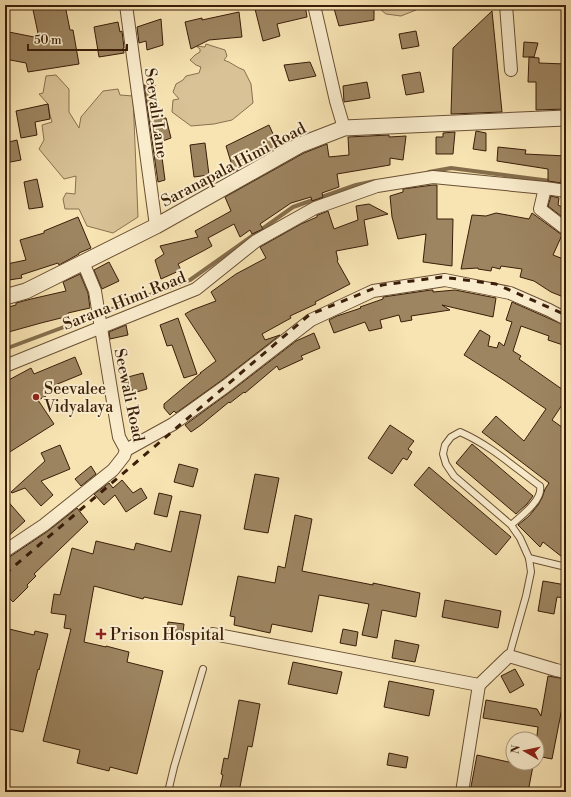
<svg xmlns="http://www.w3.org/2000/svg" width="571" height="797" font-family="'Libre Bodoni',serif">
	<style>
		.green { fill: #d8c296; stroke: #897050 }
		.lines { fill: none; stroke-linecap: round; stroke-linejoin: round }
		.stream { stroke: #856d4c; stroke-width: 4 }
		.building { fill: #9d8561; stroke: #3a1e09 }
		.service-casing { stroke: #6a5034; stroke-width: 8 }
		.minor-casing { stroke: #6a5034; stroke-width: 14 }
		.tertiary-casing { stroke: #6a5034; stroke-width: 17 }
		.service { stroke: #faedce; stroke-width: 6 }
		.minor { stroke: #faedce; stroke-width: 12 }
		.tertiary { stroke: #faedce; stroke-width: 15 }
		.rail { stroke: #3a1e09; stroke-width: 3; stroke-dasharray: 7 7; stroke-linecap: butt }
		.poi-dot { fill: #8f2418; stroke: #faedce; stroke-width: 1.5 }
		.labels { text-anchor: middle; stroke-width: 4; stroke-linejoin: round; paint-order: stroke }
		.street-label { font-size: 16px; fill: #3a1e09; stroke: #faedce }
		.poi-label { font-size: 16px; fill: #3a1e09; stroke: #faedce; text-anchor: start }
	</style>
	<rect width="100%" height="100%" fill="#f8e4b3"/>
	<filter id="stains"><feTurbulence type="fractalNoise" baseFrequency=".005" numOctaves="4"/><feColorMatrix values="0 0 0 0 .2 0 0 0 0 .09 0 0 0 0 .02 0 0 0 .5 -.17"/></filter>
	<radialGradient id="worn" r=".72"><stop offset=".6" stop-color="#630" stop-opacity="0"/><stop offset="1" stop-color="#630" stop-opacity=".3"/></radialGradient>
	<!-- green -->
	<g class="green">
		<polygon points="375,5 420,5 416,10 401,16 386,14"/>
		<path d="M206 44 225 50 227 56 224 60C231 62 237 68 244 70L251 84 253 103 232 120 214 124 191 126 172 112 173 100 179 99 173 92 176 84 183 80 186 76 199 73 201 67 196 65 190 60 195 55 200 52V49L196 46 205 47Z"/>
		<polygon points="56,75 69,89 69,112 79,128 81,117 103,91 118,89 120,95 133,96 138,217 113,233 87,226 79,209 65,209 63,199 66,193 75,194 76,176 64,179 39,149 44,140 42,125 52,122 50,115 48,104 39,94 43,93 46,76"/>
	</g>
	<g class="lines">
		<!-- stream -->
		<g class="stream">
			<polyline points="429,172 451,168 566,183"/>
			<polyline points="5,349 190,280 293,207 356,185 375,181"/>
		</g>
	</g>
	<!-- building -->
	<g class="building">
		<polygon points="32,5 65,5 70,30 73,30 79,64 28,72 26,63 5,59 5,45 9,32 39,38"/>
		<polygon points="280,5 305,5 307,17 277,24 280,36 263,41 255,9"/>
		<polygon points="333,5 374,5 374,20 339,26"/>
		<polygon points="492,11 502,112 451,114 453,48"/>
		<polygon points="239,12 242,37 209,40 191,49 185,22 202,18 202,20"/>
		<polygon points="161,19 163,45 147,50 146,41 139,43 137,27"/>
		<polygon points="118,22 120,32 122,31 124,48 123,48 124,53 99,57 94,27"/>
		<polygon points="416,31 419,46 402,49 399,34"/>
		<polygon points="524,42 538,43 534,57 523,57"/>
		<polygon points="529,57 539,58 539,63 566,64 566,109 536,110 536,82 528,82"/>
		<polygon points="310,62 316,76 289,81 284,65"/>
		<polygon points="420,72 424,92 406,95 402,75"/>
		<polygon points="367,82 370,98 344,102 343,86"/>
		<polygon points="144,85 155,85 156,96 161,118 166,118 171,138 160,142 165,180 158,182"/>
		<polygon points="48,104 50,119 35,122 37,135 21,138 16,111"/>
		<polygon points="269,125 279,147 234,172 226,146"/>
		<polygon points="476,131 486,133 486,151 473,149"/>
		<polygon points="455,132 453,154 436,154 436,137 443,137 443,133"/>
		<polygon points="389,135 389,137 406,136 403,160 390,158 390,165 337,174 339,187 322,193 323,197 312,201 311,197 291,203 260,224 263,229 252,234 250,230 240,237 234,224 208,238 212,246 203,251 178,264 181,270 161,279 155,260 164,254 160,246 198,237 195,231 231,211 225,197 304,153 327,144 329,157 349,155 348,137"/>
		<polygon points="17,140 21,160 5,163 5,143"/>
		<polygon points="205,143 209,175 194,177 190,145"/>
		<polygon points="498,147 526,150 525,154 566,156 566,174 562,173 561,183 548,181 548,169 497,161"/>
		<polygon points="37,179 43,207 29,209 24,182"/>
		<polygon points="433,185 437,185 437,219 453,219 452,266 423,262 426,234 398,239 392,217 390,196 403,192 403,189"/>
		<polygon points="551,196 559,198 558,205 566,209 566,220 548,206"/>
		<polygon points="369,204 388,214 364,220 368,245 336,251 338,260 337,261 350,284 315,302 316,304 290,316 291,318 262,334 265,340 280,335 222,380 176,413 174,411 170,415 164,408 164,404 201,373 200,373 216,361 185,314 192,310 216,301 211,292 236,274 266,258 260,247 301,224 317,217 317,215 318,215 328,211 334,229 358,220 356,206"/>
		<polygon points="496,213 529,219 532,213 562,235 553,255 566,260 566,298 551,292 534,281 520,277 522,269 501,266 500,269 492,267 491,271 478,269 478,268 461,269 472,215 486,216"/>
		<polygon points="78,217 91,248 79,253 79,254 59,265 58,263 21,275 22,278 9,280 7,264 26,260 20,240 44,233 44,231"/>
		<polygon points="109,262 119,281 102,289 94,270"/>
		<polygon points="80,274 88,293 90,308 68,313 69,316 41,323 5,333 5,308 16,305 16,303 31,299 66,291 63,282"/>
		<polygon points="431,290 433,290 433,292 455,290 496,298 493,317 442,305 450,310 411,316 412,320 401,322 399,315 380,320 382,328 369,331 365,322 334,333 329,320 337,316 361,308 360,307 383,299 383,297"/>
		<polygon points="512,302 566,326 566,346 548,340 549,336 521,326 513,351 521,356 519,359 566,392 566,399 552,420 566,430 566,560 543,542 540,547 518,525 529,516 538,505 542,498 545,489 549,483 482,432 496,416 524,441 546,409 505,381 464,355 480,330 490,336 488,346 497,348 499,342 504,346 512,322 506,320"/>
		<polygon points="178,318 197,374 184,378 172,345 167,346 160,325"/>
		<polygon points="126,325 128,335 110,339 109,332"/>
		<polygon points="314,333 320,348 301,356 303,359 279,370 277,366 245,393 244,392 230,403 229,402 201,425 191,432 185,425 230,392 296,341"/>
		<polygon points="75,357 82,374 43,390 46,396 38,400 54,424 5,455 5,382 31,368 34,374"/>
		<polygon points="143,373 147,389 133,393 128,377"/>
		<polygon points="390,425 414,441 408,449 412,452 407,460 403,458 392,474 368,458"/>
		<polygon points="472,444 533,496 527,504 516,514 456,463"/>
		<polygon points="60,445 70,469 41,481 53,495 41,506 25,488 12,493 11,492 45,461 41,453"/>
		<polygon points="179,464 198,469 193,487 174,482"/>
		<polygon points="91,466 96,474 81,486 75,479"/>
		<polygon points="429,467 511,537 496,555 414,485"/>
		<polygon points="255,474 279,478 268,533 244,529"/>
		<polygon points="122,480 133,493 141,488 147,498 126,512 115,495 104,505 94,494 109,483 113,488"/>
		<polygon points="159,493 172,496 167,517 154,514"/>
		<polygon points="5,498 25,521 5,539"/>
		<polygon points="77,508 88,522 34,574 36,576 27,585 28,587 13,602 5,594 10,588 5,583 5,560 48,531"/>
		<polygon points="180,511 201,515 182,605 144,597 143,599 94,586 84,642 106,647 106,646 129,652 127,662 163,671 137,774 110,767 109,771 77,763 80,750 43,741 71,629 64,628 66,615 51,613 54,594 60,595 72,548 93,554 96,541 134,550 136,543 171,552"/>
		<polygon points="295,515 312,519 302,571 373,585 373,583 420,593 416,617 382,610 377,638 362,635 369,604 319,595 312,632 272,624 270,633 234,625 235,617 230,616 238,576 275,583 278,566 285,568"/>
		<polygon points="543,581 566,585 566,598 557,597 554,614 538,611"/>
		<polygon points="445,600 501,611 498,628 442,617"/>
		<polygon points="168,622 184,624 182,640 166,638"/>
		<polygon points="5,628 34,635 35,631 48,634 39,670 38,669 23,732 5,728"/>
		<polygon points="343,629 358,632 356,646 340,643"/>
		<polygon points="395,640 419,645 415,662 392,658"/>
		<polygon points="293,662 342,672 337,694 288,684"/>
		<polygon points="515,669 524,685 510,693 501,676"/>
		<polygon points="548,676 566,679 566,688 552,759 537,756 537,735 538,727 483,718 486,700 537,709 541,716"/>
		<polygon points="389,681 434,690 429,716 384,707"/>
		<polygon points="239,700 260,704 252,747 248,746 239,792 219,792 223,775 221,774 224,758 228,759"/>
		<polygon points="389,753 408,757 406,768 387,765"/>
		<polygon points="477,755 513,763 533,766 528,792 470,792"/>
	</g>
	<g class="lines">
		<defs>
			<g id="service">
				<polyline points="529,558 566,567"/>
				<path d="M509 656 526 596 531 572 529 558 520 538 511 525 454 476 446 464 443 454 445 445 451 437 460 432C490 445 514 467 540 486 543 500 521 516 511 525"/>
				<polyline points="168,792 174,767 203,669"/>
			</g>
			<g id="minor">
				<polyline points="126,5 156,226"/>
				<polyline points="314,5 336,101 344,128"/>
				<polyline points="506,5 511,70"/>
				<polyline points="545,188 540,209 566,229"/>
				<polyline points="5,366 196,289 256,241 315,208 377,186 433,177 545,188 566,191"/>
				<polyline points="126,450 173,424 226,386 311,320 373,291 445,280 510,293 549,310 566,319"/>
				<polyline points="5,551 44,525 113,470 124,456 126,450 119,437 116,420 95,291 83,262"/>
				<polyline points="213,634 479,685 509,656 556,670 566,672"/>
				<polyline points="462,792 479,685"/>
			</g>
			<polyline id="tertiary" points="5,297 26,291 156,226 300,145 344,128 566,118"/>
		</defs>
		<!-- service casing -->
		<use href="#service" class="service-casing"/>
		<!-- minor casing -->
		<use href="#minor" class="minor-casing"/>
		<!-- tertiary casing -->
		<use href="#tertiary" class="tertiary-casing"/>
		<!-- service -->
		<use href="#service" class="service"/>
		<!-- minor -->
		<use href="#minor" class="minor"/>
		<!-- tertiary -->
		<use href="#tertiary" class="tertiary"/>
		<!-- rail -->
		<polyline class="rail" points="5,574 309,315 382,285 442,277 496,284 566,315"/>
	</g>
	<!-- markers -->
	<g class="poi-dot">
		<circle cx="36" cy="397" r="4"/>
		<path d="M99 628h4v4h4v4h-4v4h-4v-4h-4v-4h4z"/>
	</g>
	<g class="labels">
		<!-- street labels -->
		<g class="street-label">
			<text transform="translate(157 113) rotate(82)" y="6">Seevali Lane</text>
			<text transform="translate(233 164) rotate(-28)" y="6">Saranapala Himi Road</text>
			<text transform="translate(124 300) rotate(-22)" y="6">Sarana Himi Road</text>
			<text transform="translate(130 395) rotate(78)" y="6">Seewali Road</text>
		</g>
		<!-- poi labels -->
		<g class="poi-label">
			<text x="44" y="394">Seevalee<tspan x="44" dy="18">Vidyalaya</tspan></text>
			<text x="110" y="640">Prison Hospital</text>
		</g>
	</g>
	<!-- margin -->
	<rect width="571" height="797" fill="none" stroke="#f8e4b3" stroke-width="20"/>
	<rect x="6" y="6" width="559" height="785" fill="none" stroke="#3a1e09" stroke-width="2"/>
	<rect x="10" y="10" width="551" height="777" fill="none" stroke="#3a1e09"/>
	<!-- north arrow -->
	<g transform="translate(525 751) rotate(279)"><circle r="19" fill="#faedce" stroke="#ad9a7f"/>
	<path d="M0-3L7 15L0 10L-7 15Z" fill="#8f2418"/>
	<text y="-6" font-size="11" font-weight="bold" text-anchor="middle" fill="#3a1e09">N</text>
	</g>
	<!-- scale -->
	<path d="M28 44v6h99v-6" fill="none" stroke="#3a1e09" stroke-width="2"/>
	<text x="34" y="44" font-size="12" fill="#3a1e09" stroke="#faedce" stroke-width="3" paint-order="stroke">50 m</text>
	<rect width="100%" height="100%" filter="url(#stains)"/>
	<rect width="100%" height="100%" fill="url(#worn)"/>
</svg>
